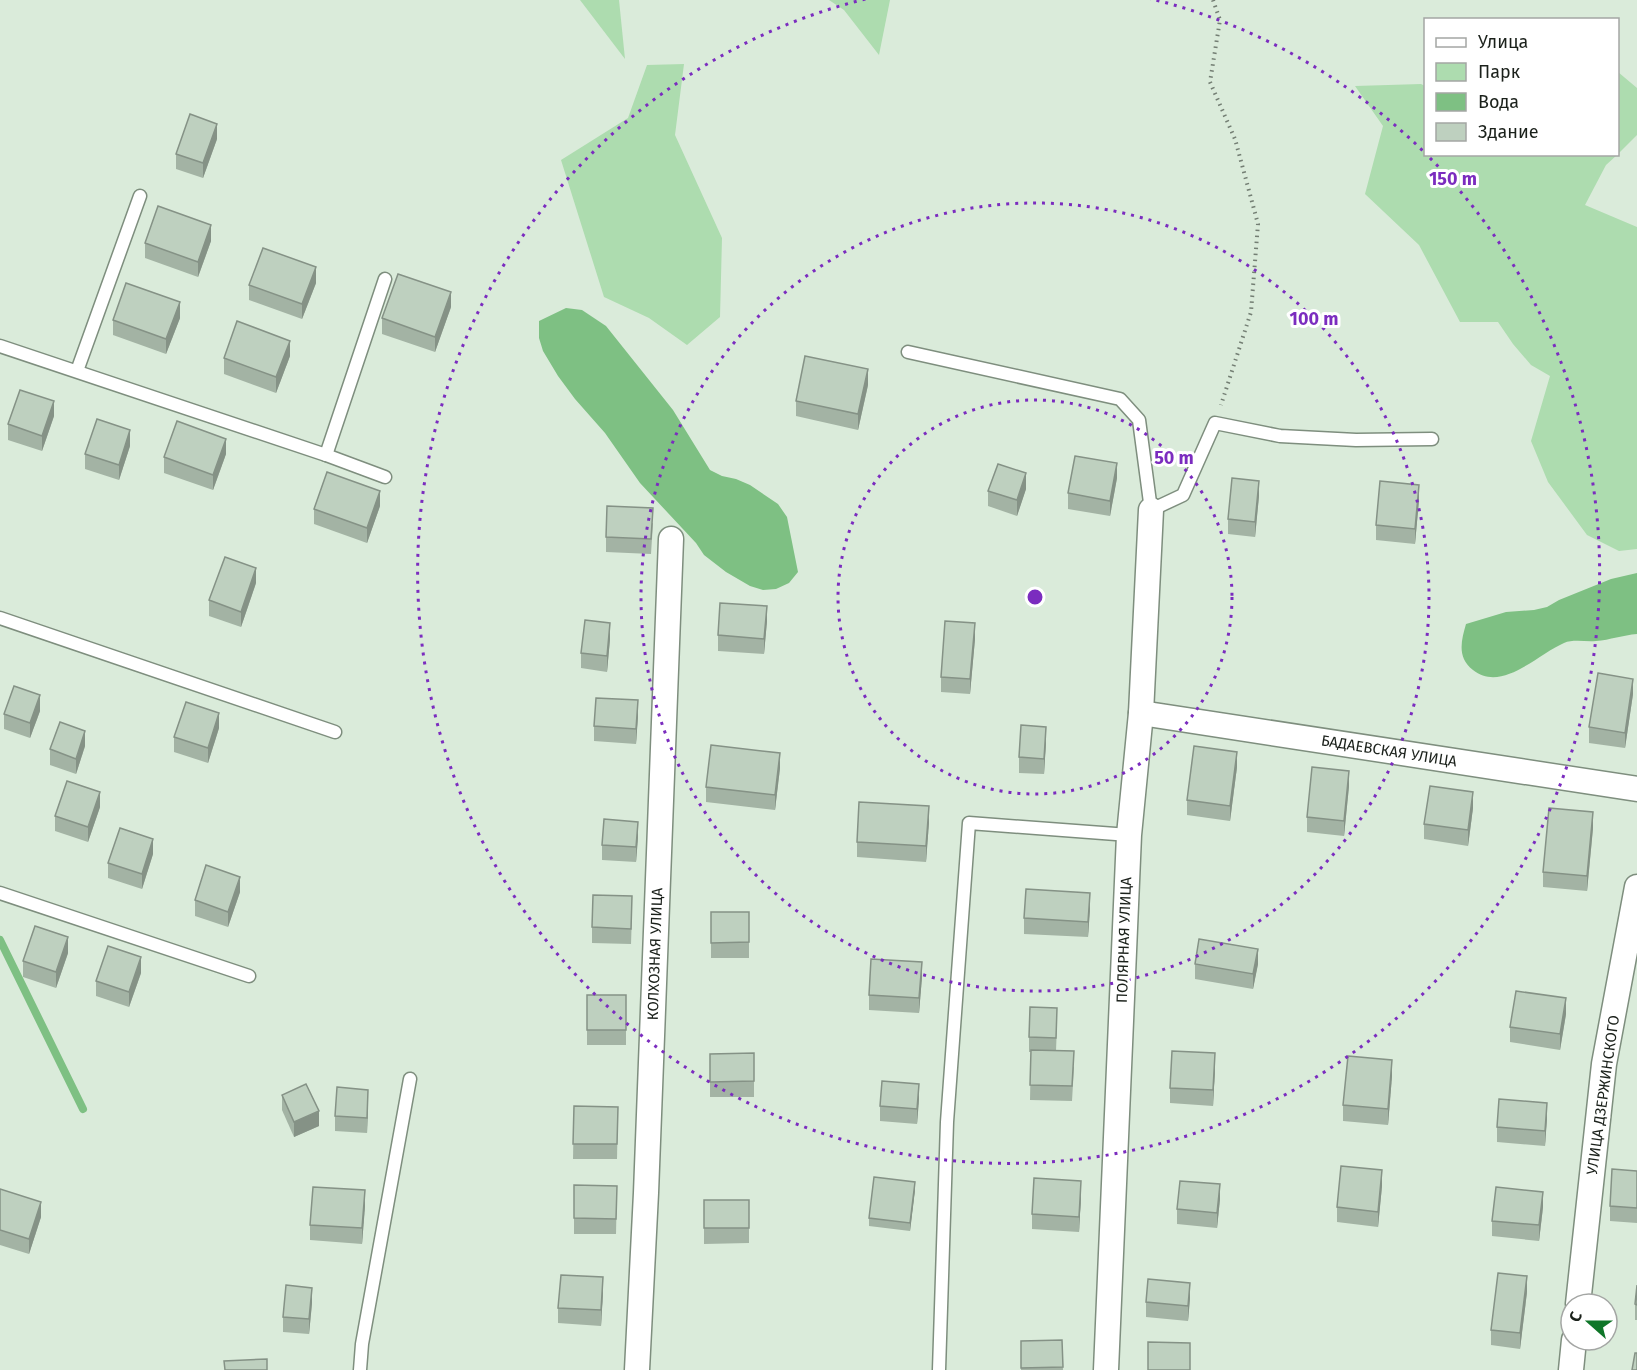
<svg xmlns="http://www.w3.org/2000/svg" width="1637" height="1370" font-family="'Fira Sans',sans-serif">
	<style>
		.green { fill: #addcaf }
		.water { fill: #7ec083 }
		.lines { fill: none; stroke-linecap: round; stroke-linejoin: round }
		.stream { stroke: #7ec083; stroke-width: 8 }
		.service-casing { stroke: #7e8e7e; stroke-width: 15 }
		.minor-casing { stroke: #7e8e7e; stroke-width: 27 }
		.path { stroke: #737e73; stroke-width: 4; stroke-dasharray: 1.5 4.5; stroke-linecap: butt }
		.service { stroke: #fff; stroke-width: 12 }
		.minor { stroke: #fff; stroke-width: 24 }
		.wall { fill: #a3b3a4 }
		.shaded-wall { fill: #859286 }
		.building { fill: #bed0bf; stroke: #859286; stroke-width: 1.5 }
		.ring { fill: none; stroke: #7b2cbf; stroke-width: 3; stroke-dasharray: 3 6 }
		.labels { text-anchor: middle; stroke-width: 6; stroke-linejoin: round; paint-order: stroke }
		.street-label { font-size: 15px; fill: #1b211b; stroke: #fff }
		.centre { fill: #7b2cbf; stroke: #fff; stroke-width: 3 }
		.ring-label { font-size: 18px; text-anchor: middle; font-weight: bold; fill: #7b2cbf; stroke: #fff; stroke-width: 6; stroke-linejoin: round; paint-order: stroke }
	</style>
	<rect width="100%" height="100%" fill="#daebda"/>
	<!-- green -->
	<g class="green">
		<polygon points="580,0 619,0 625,59"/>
		<polygon points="829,0 890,0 879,55 844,10"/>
		<polygon points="684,64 675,135 722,238 720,317 687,345 649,318 604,297 561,160 628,118 647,65"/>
		<polygon points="1618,72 1637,88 1637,135 1618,154"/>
		<polygon points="1421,84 1425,86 1426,154 1617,155 1606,165 1585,205 1637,227 1637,549 1619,551 1587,535 1548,482 1531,441 1550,376 1531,365 1513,344 1498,322 1460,322 1419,245 1365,194 1383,126 1355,86"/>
	</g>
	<!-- water -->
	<g class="water">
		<polygon points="566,308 582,310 606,326 673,410 710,470 722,476 736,479 750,485 778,504 787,517 798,572 789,583 776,589 763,590 750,586 726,572 704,555 696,543 640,483 605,433 575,399 558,376 543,351 539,338 539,321"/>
		<path d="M1637 573V634C1623 635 1610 640 1596 641 1586 642 1573 639 1564 643 1538 654 1502 693 1473 670 1457 658 1461 641 1466 624L1506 612 1534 610 1547 607 1559 600 1611 579Z"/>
	</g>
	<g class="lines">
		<!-- stream -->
		<polyline class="stream" points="0,940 83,1109"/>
		<defs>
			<g id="service">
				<polyline points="0,346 326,455 385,477"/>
				<polyline points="908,352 1120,399 1139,420 1151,510 1183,495 1215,423 1280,436 1356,440 1432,439"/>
				<polyline points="77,371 140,196"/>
				<polyline points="326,455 385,279"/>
				<polyline points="0,618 335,732"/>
				<polyline points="0,893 249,976"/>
				<polyline points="360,1370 362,1344 410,1079"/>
				<polyline points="939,1370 947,1122 969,823 1129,835"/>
			</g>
			<g id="minor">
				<polyline points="1141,713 1637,789"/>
				<polyline points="1578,1304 1604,1064 1637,887"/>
				<polyline points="637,1370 646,1193 671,539"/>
				<polyline points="1106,1370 1129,835 1141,713 1151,510"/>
				<polyline points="1571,1370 1574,1340"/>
			</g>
		</defs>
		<!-- service casing -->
		<use href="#service" class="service-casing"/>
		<!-- minor casing -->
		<use href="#minor" class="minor-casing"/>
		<!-- path -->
		<polyline class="path" points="1213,0 1220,20 1210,82 1235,139 1258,224 1251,312 1221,405"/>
		<!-- service -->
		<use href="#service" class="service"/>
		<!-- minor -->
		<use href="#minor" class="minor"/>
	</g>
	<!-- wall -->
	<g class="wall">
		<polygon points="217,139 203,178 176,169 176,154"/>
		<polygon points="211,241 198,277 145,258 145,243"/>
		<polygon points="316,283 302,319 249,300 249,285"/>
		<polygon points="451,307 435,352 382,334 382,318"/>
		<polygon points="180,318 166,354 113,335 113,320"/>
		<polygon points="290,356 276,393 224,374 224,358"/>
		<polygon points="868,385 858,430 796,416 796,401"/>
		<polygon points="54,416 42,451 8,440 8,424"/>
		<polygon points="130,446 119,480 85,469 85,454"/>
		<polygon points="226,454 213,490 164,473 164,457"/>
		<polygon points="1117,478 1110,516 1068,509 1068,493"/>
		<polygon points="1026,489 1017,516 988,506 988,491"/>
		<polygon points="1259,496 1255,537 1228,534 1228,519"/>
		<polygon points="1419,500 1415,544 1376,540 1376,525"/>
		<polygon points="380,506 367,543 314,524 314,509"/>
		<polygon points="653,523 651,554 606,552 606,537"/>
		<polygon points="256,583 241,627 209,616 209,600"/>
		<polygon points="767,621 764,654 718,651 718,635"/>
		<polygon points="610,639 607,672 581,668 581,653"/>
		<polygon points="975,639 970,694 941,692 941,677"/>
		<polygon points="1633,694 1625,748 1589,743 1589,727"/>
		<polygon points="40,711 30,738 4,729 4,714"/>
		<polygon points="638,716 636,744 594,741 594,726"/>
		<polygon points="219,728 208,763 174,752 174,737"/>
		<polygon points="1046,742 1044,774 1019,773 1019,757"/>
		<polygon points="85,746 76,774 50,765 50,749"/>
		<polygon points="1237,767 1230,821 1187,815 1187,800"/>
		<polygon points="780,768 775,810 706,802 706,787"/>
		<polygon points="1349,786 1344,836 1307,832 1307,817"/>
		<polygon points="100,807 88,842 55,831 55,816"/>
		<polygon points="1473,808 1468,846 1424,839 1424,824"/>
		<polygon points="929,822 926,862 857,857 857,842"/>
		<polygon points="1593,828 1587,891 1543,887 1543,872"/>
		<polygon points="638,837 636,862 602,860 602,845"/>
		<polygon points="153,854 142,889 108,878 108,863"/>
		<polygon points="240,892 228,927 195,916 195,900"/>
		<polygon points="1090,908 1088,937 1024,934 1024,918"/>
		<polygon points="632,912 631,944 592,943 592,927"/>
		<rect x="711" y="912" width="38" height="46"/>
		<polygon points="68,953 56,988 23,977 23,961"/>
		<polygon points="1195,964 1258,964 1253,989 1195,979"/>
		<polygon points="141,973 129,1007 96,996 96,981"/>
		<polygon points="922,977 919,1013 869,1010 869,995"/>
		<rect x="587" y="995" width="39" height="50"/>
		<polygon points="1566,1014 1560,1050 1510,1042 1510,1027"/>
		<polygon points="1057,1024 1056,1051 1074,1067 1072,1101 1030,1100 1031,1052 1029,1052 1029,1037"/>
		<polygon points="754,1053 754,1097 710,1097 710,1054"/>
		<polygon points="1215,1069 1213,1106 1170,1103 1170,1088"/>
		<polygon points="1392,1076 1388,1125 1343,1121 1343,1105"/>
		<polygon points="282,1095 319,1126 294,1137 282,1110"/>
		<polygon points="919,1099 917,1124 880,1121 880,1106"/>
		<polygon points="368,1105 367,1133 335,1131 335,1116"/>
		<polygon points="574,1106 618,1107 617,1159 573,1159"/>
		<polygon points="1547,1118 1545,1146 1497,1142 1497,1127"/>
		<polygon points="1637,1171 1637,1223 1610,1221 1610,1206"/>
		<polygon points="574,1185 617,1186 616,1234 574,1234"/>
		<polygon points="1382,1186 1378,1227 1337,1222 1337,1207"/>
		<polygon points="0,1189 41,1217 29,1254 0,1245"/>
		<polygon points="915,1190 910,1231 869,1226 869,1218"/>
		<polygon points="1081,1197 1079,1232 1032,1229 1032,1214"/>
		<polygon points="1220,1199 1217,1228 1177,1224 1177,1209"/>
		<polygon points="704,1200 749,1200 749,1243 704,1244"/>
		<polygon points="365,1206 362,1244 310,1240 310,1225"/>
		<polygon points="1543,1207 1539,1241 1492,1236 1492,1221"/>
		<polygon points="1637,1285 1637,1320 1635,1320 1635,1304"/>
		<polygon points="603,1292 601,1326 558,1323 558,1308"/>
		<polygon points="1527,1292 1520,1349 1491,1345 1491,1330"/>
		<polygon points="1190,1298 1188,1321 1146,1317 1146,1302"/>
		<polygon points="312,1303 309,1334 283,1332 283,1317"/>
		<polygon points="1062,1340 1063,1370 1021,1370 1021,1341"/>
	</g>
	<!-- shaded-wall -->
	<g class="shaded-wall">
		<polygon points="217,124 217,139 203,178 203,163"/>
		<polygon points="211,225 211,241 198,277 198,262"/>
		<polygon points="316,267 316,283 302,319 302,304"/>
		<polygon points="451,292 451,307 435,352 435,337"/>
		<polygon points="180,302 180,318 166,354 166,339"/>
		<polygon points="290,341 290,356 276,393 276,377"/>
		<polygon points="868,369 868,385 858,430 858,414"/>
		<polygon points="54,401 54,416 42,451 42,436"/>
		<polygon points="130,430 130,446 119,480 119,465"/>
		<polygon points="226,439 226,454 213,490 213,475"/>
		<polygon points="1117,463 1117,478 1110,516 1110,501"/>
		<polygon points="1026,473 1026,489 1017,516 1017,500"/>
		<polygon points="1259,481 1259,496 1255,537 1255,522"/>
		<polygon points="1419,485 1419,500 1415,544 1415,529"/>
		<polygon points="380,491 380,506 367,543 367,528"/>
		<polygon points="256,568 256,583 241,627 241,612"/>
		<polygon points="767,606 767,621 764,654 764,639"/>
		<polygon points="610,623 610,639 607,672 607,656"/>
		<polygon points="975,623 975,639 970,694 970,679"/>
		<polygon points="1633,679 1633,694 1625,748 1625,733"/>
		<polygon points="40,695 40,711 30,738 30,723"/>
		<polygon points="638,700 638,716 636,744 636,729"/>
		<polygon points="219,713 219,728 208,763 208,748"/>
		<polygon points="1046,727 1046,742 1044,774 1044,759"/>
		<polygon points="85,731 85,746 76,774 76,759"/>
		<polygon points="1237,752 1237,767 1230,821 1230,806"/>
		<polygon points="780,753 780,768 775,810 775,795"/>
		<polygon points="1349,771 1349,786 1344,836 1344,821"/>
		<polygon points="100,792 100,807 88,842 88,827"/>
		<polygon points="1473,792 1473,808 1468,846 1468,830"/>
		<polygon points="929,806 929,822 926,862 926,846"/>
		<polygon points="1593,812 1593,828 1587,891 1587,876"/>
		<polygon points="638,822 638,837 636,862 636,847"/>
		<polygon points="153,839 153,854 142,889 142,874"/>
		<polygon points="240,877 240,892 228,927 228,912"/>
		<polygon points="1090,893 1090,908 1088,937 1088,922"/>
		<polygon points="68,937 68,953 56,988 56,972"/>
		<polygon points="1258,949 1258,964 1253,989 1253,974"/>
		<polygon points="141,957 141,973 129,1007 129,992"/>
		<polygon points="922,962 922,977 919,1013 919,998"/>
		<polygon points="1566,998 1566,1014 1560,1050 1560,1034"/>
		<polygon points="1215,1053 1215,1069 1213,1106 1213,1090"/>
		<polygon points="1392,1060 1392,1076 1388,1125 1388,1109"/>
		<polygon points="919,1084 919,1099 917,1124 917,1109"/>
		<polygon points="368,1090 368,1105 367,1133 367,1118"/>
		<polygon points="1547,1103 1547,1118 1545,1146 1545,1131"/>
		<polygon points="319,1111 319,1126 294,1137 294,1122"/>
		<polygon points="1382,1170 1382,1186 1378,1227 1378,1212"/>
		<polygon points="1081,1181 1081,1197 1079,1232 1079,1217"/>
		<polygon points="915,1182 915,1190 910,1231 910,1223"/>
		<polygon points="1220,1184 1220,1199 1217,1228 1217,1213"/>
		<polygon points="365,1190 365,1206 362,1244 362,1228"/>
		<polygon points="1543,1192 1543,1207 1539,1241 1539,1225"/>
		<polygon points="41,1202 41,1217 29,1254 29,1239"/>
		<polygon points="1527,1276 1527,1292 1520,1349 1520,1333"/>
		<polygon points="603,1277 603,1292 601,1326 601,1310"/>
		<polygon points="1190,1283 1190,1298 1188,1321 1188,1306"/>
		<polygon points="312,1288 312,1303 309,1334 309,1319"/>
	</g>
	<!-- building -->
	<g class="building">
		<polygon points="190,114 217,124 203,163 176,154"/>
		<polygon points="158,206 211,225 198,262 145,243"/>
		<polygon points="263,248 316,267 302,304 249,285"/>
		<polygon points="398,274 451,292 435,337 382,318"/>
		<polygon points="126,283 180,302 166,339 113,320"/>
		<polygon points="237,321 290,341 276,377 224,358"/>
		<polygon points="805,356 868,369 858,414 796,401"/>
		<polygon points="20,390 54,401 42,436 8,424"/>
		<polygon points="97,419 130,430 119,465 85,454"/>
		<polygon points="177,421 226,439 213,475 164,457"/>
		<polygon points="1075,456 1117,463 1110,501 1068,493"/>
		<polygon points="998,464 1026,473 1017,500 988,491"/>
		<polygon points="327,472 380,491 367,528 314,509"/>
		<polygon points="1232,478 1259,481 1255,522 1228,519"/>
		<polygon points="1380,481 1419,485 1415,529 1376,525"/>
		<polygon points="607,506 653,508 651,539 606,537"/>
		<polygon points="225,557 256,568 241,612 209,600"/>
		<polygon points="720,603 767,606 764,639 718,635"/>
		<polygon points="585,620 610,623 607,656 581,653"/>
		<polygon points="945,621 975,623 970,679 941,677"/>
		<polygon points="1598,673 1633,679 1625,733 1589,727"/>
		<polygon points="14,686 40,695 30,723 4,714"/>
		<polygon points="596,698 638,700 636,729 594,726"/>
		<polygon points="186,702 219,713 208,748 174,737"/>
		<polygon points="60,722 85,731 76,759 50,749"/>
		<polygon points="1021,725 1046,727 1044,759 1019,757"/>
		<polygon points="711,745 780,753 775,795 706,787"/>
		<polygon points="1194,746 1237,752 1230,806 1187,800"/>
		<polygon points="1312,767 1349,771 1344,821 1307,817"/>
		<polygon points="67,781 100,792 88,827 55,816"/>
		<polygon points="1430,786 1473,792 1468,830 1424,824"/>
		<polygon points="859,802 929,806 926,846 857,842"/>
		<polygon points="1549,808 1593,812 1587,876 1543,872"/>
		<polygon points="604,819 638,822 636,847 602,845"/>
		<polygon points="120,828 153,839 142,874 108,863"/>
		<polygon points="206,865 240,877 228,912 195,900"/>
		<polygon points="1026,889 1090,893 1088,922 1024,918"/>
		<polygon points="593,895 632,896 631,929 592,927"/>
		<polygon points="711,912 749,912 749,942 711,943"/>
		<polygon points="35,926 68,937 56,972 23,961"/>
		<polygon points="1199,939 1258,949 1253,974 1195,964"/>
		<polygon points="108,946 141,957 129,992 96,981"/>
		<polygon points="871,959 922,962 919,998 869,995"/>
		<polygon points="1516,991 1566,998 1560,1034 1510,1027"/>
		<rect x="587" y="995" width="39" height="35"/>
		<polygon points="1030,1007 1057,1008 1056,1038 1029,1037"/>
		<polygon points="1031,1050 1074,1051 1072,1086 1030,1085"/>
		<polygon points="1172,1051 1215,1053 1213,1090 1170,1088"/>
		<polygon points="754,1053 754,1081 710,1082 710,1054"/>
		<polygon points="1348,1056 1392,1060 1388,1109 1343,1105"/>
		<polygon points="882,1081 919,1084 917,1109 880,1106"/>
		<polygon points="306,1084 319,1111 294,1122 282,1095"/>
		<polygon points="337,1087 368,1090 367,1118 335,1116"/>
		<polygon points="1499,1099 1547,1103 1545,1131 1497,1127"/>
		<polygon points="574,1106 618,1107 617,1144 573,1144"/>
		<polygon points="1341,1166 1382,1170 1378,1212 1337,1207"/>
		<polygon points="1612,1169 1637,1171 1637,1208 1610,1206"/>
		<polygon points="874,1177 915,1182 910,1223 869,1218"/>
		<polygon points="1034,1178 1081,1181 1079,1217 1032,1214"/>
		<polygon points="1180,1181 1220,1184 1217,1213 1177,1209"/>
		<polygon points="574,1185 617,1186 616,1219 574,1218"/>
		<polygon points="313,1187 365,1190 362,1228 310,1225"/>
		<polygon points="1496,1187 1543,1192 1539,1225 1492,1221"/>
		<polygon points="0,1189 41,1202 29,1239 0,1230"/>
		<rect x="704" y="1200" width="45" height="28"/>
		<polygon points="1498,1273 1527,1276 1520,1333 1491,1330"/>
		<polygon points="561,1275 603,1277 601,1310 558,1308"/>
		<polygon points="1148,1279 1190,1283 1188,1306 1146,1302"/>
		<polygon points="286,1285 312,1288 309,1319 283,1317"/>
		<polygon points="1637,1285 1637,1305 1635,1304"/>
		<polygon points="1062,1340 1063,1367 1021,1368 1021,1341"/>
		<polygon points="1148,1342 1190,1343 1190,1370 1148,1370"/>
		<polygon points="1635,1353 1637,1353 1637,1370 1632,1370"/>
		<polygon points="267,1359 267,1370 225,1370 224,1361"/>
	</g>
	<!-- distance rings -->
	<g class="ring">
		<circle cx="1035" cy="597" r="197"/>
		<circle cx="1035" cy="597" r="394"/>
		<path d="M1430 158A591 591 0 1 1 1423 151"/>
	</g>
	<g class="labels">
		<!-- street labels -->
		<g class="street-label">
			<text transform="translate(1389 751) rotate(9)" y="5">БАДАЕВСКАЯ УЛИЦА</text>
			<text transform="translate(1124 940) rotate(-88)" y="5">ПОЛЯРНАЯ УЛИЦА</text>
			<text transform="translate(655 954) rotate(-88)" y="5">КОЛХОЗНАЯ УЛИЦА</text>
			<text transform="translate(1603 1095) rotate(-82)" y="5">УЛИЦА ДЗЕРЖИНСКОГО</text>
		</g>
	</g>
	<circle cx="1035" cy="597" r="9" class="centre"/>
	<g class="ring-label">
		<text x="1453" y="185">150 m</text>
		<text x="1314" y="325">100 m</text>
		<text x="1174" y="464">50 m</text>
	</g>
	<!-- legend -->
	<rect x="1424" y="18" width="195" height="138" fill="#ffffff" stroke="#a4a6a4" stroke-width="1.5"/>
	<rect x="1436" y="38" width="30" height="9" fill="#ffffff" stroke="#a4a6a4" stroke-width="1.5"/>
	<text x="1478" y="48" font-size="18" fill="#1b211b">Улица</text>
	<rect x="1436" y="63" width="30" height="18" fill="#addcaf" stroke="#a4a6a4" stroke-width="1.5"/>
	<text x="1478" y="78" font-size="18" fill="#1b211b">Парк</text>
	<rect x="1436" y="93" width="30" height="18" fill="#7ec083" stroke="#a4a6a4" stroke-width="1.5"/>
	<text x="1478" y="108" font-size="18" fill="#1b211b">Вода</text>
	<rect x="1436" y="123" width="30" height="18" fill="#bed0bf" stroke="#a4a6a4" stroke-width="1.5"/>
	<text x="1478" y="138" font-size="18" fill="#1b211b">Здание</text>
	<!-- north arrow -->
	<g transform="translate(1589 1322) rotate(291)"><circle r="28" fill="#ffffff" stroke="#a4a6a4" stroke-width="1.5"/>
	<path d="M0-4.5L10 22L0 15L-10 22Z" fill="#0f7628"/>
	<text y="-9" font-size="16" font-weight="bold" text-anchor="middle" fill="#1b211b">С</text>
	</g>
</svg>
